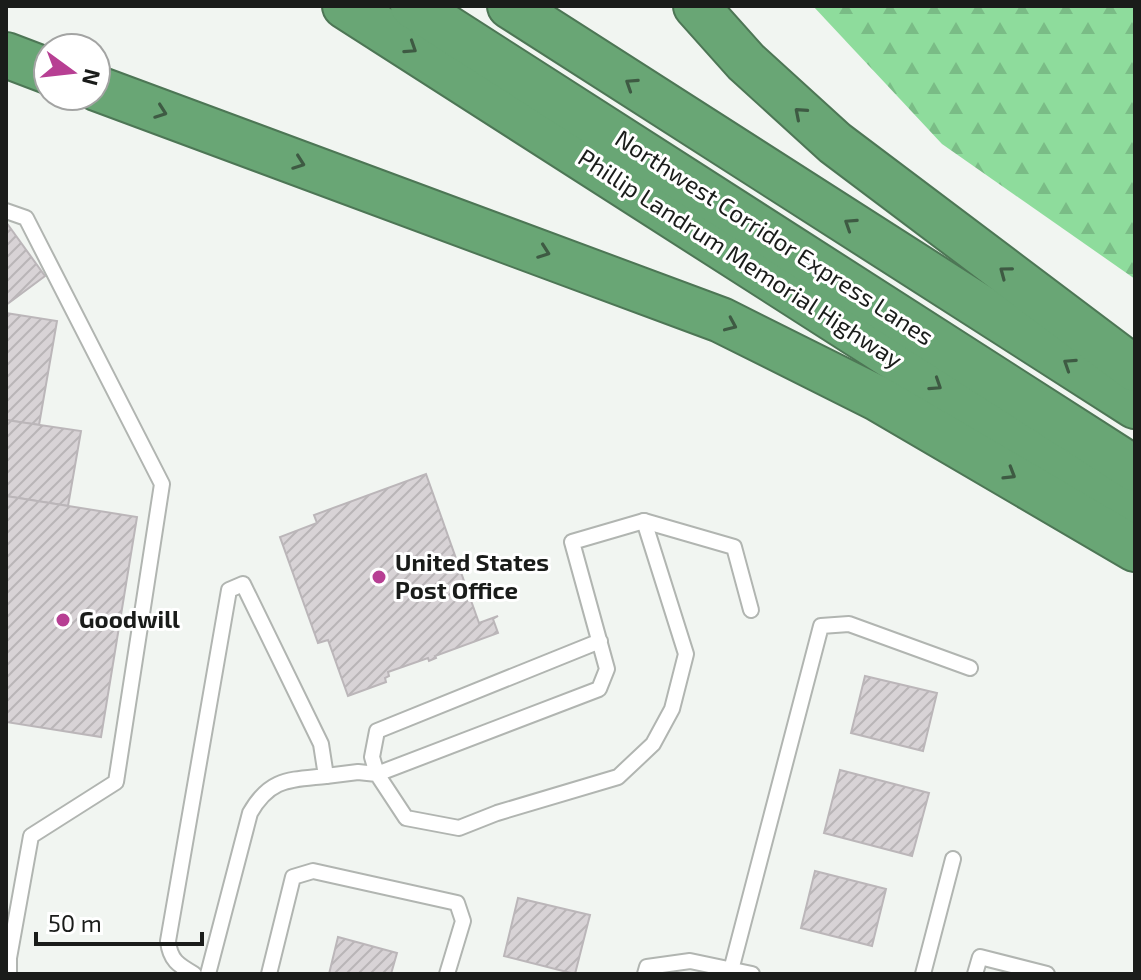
<svg xmlns="http://www.w3.org/2000/svg" width="1141" height="980" font-family="'Exo 2',sans-serif">
	<style>
		.forest { fill: url(#forest-firs) }
		.building { fill: url(#building-hatch); stroke: #bbb6b9; stroke-width: 2 }
		.lines { fill: none; stroke-linecap: round; stroke-linejoin: round }
		.lane-casing { stroke: #b1b5b1; stroke-width: 18 }
		.highway-casing { stroke: #4d7655; stroke-width: 48 }
		.lane { stroke: #fff; stroke-width: 14 }
		.highway { stroke: #69a675; stroke-width: 44 }
		.oneway { stroke: #3e5a43 }
		.poi-dot { fill: #b73f93; stroke: #fff; stroke-width: 3 }
		.labels { text-anchor: middle; stroke-width: 6; stroke-linejoin: round; paint-order: stroke }
		.street-label { font-size: 24px; fill: #1a1c1a; stroke: #fff }
		.poi-label { font-size: 24px; font-weight: bold; fill: #1a1c1a; stroke: #fff; text-anchor: start }
	</style>
	<defs>
		<pattern id="forest-firs" width="22" height="20" patternUnits="userSpaceOnUse" patternTransform="scale(2)"><rect width="22" height="20" fill="#8edc9c"/><path d="M5 1l3.5 6h-7zM16 11l3.5 6h-7z" fill="#7abc86"/></pattern>
		<pattern id="building-hatch" width="6" height="6" patternUnits="userSpaceOnUse" patternTransform="scale(2)"><rect width="6" height="6" fill="#d8d3d6"/><path d="M-1 1l2-2M0 6l6-6M5 7l2-2" fill="none" stroke="#b9b5b7"/></pattern>
	</defs>
	<rect width="100%" height="100%" fill="#f1f5f1"/>
	<!-- forest -->
	<polygon class="forest" points="813,6 1135,6 1135,279 942,144"/>
	<!-- building -->
	<g class="building">
		<polygon points="6,222 45,276 6,305"/>
		<polygon points="6,313 57,321 39,425 6,420"/>
		<polygon points="6,420 81,431 68,506 6,496"/>
		<polygon points="426,474 479,623 498,616 493,619 498,633 435,656 436,658 429,661 428,658 388,672 389,676 385,678 386,682 348,696 328,640 318,643 280,537 317,523 314,515"/>
		<polygon points="6,496 137,517 101,737 6,722"/>
		<polygon points="865,676 937,693 923,751 851,733"/>
		<polygon points="840,770 929,793 912,856 824,833"/>
		<polygon points="815,871 886,889 872,946 801,928"/>
		<polygon points="518,898 590,915 575,974 504,956"/>
		<polygon points="338,937 397,953 391,974 329,974"/>
	</g>
	<g class="lines">
		<defs>
			<g id="lane">
				<polyline points="6,211 26,218 162,484 116,782 31,836 9,958 9,974"/>
				<polyline points="644,521 734,547 751,610"/>
				<polyline points="326,776 358,772 377,774 599,689 607,669 572,542 644,521 686,654 672,709 653,744 618,777 497,813 459,828 406,818 377,774 372,757 377,731 600,641"/>
				<path d="M194 974C178 965 170 960 168 941L229 590 243 584 321 744 326 776C289 780 270 778 250 813L208 974"/>
				<polyline points="269,974 293,877 313,871 457,903 463,921 447,974"/>
				<polyline points="645,974 647,967 690,961 752,974"/>
				<polyline points="730,974 821,626 849,624 970,668"/>
				<polyline points="923,974 953,859"/>
				<polyline points="975,974 980,957 1047,974"/>
			</g>
			<g id="highway">
				<polyline points="345,6 1135,512"/>
				<polyline points="413,6 1135,469"/>
				<polyline points="510,6 1135,406"/>
				<polyline points="696,6 746,62 835,143 1135,369"/>
				<polyline points="6,55 48,71"/>
				<polyline points="96,88 721,320 877,398 1135,549"/>
			</g>
		</defs>
		<!-- lane casing -->
		<use href="#lane" class="lane-casing"/>
		<!-- highway casing -->
		<use href="#highway" class="highway-casing"/>
		<!-- lane -->
		<use href="#lane" class="lane"/>
		<!-- highway -->
		<use href="#highway" class="highway"/>
	</g>
	<!-- one-way arrows -->
	<defs><path id="oneway-chevron" d="M-2-3.5L2.5 0L-2 3.5" fill="none" stroke-width="1.6" stroke-linecap="round" stroke-linejoin="round" transform="scale(2)"/></defs>
	<g class="oneway">
		<use href="#oneway-chevron" transform="translate(411 48) rotate(33)"/>
		<use href="#oneway-chevron" transform="translate(631 84) rotate(-147)"/>
		<use href="#oneway-chevron" transform="translate(161 112) rotate(20)"/>
		<use href="#oneway-chevron" transform="translate(800 113) rotate(-139)"/>
		<use href="#oneway-chevron" transform="translate(299 163) rotate(20)"/>
		<use href="#oneway-chevron" transform="translate(850 224) rotate(-147)"/>
		<use href="#oneway-chevron" transform="translate(544 252) rotate(20)"/>
		<use href="#oneway-chevron" transform="translate(1005 272) rotate(-143)"/>
		<use href="#oneway-chevron" transform="translate(731 325) rotate(24)"/>
		<use href="#oneway-chevron" transform="translate(1069 364) rotate(-147)"/>
		<use href="#oneway-chevron" transform="translate(936 385) rotate(33)"/>
		<use href="#oneway-chevron" transform="translate(1010 474) rotate(31)"/>
	</g>
	<!-- markers -->
	<g class="poi-dot">
		<circle cx="379" cy="577" r="8"/>
		<circle cx="63" cy="620" r="8"/>
	</g>
	<g class="labels">
		<!-- street labels -->
		<g class="street-label">
			<text transform="translate(774 238) rotate(33)" y="8">Northwest Corridor Express Lanes</text>
			<text transform="translate(740 259) rotate(33)" y="8">Phillip Landrum Memorial Highway</text>
		</g>
		<!-- poi labels -->
		<g class="poi-label">
			<text x="395" y="571">United States<tspan x="395" dy="28">Post Office</tspan></text>
			<text x="79" y="628">Goodwill</text>
		</g>
	</g>
	<!-- border -->
	<rect width="1141" height="980" fill="none" stroke="#1a1c1a" stroke-width="16"/>
	<!-- north arrow -->
	<g transform="translate(72 72) rotate(105)"><circle r="38" fill="#ffffff" stroke="#a3a4a3" stroke-width="2"/>
	<path d="M0-6L14 30L0 20L-14 30Z" fill="#b73f93"/>
	<text y="-12" font-size="22" font-weight="bold" text-anchor="middle" fill="#1a1c1a">N</text>
	</g>
	<!-- scale -->
	<path d="M36 932v12h166v-12" fill="none" stroke="#1a1c1a" stroke-width="4"/>
	<text x="48" y="932" font-size="24" fill="#1a1c1a" stroke="#ffffff" stroke-width="6" paint-order="stroke">50 m</text>
</svg>
